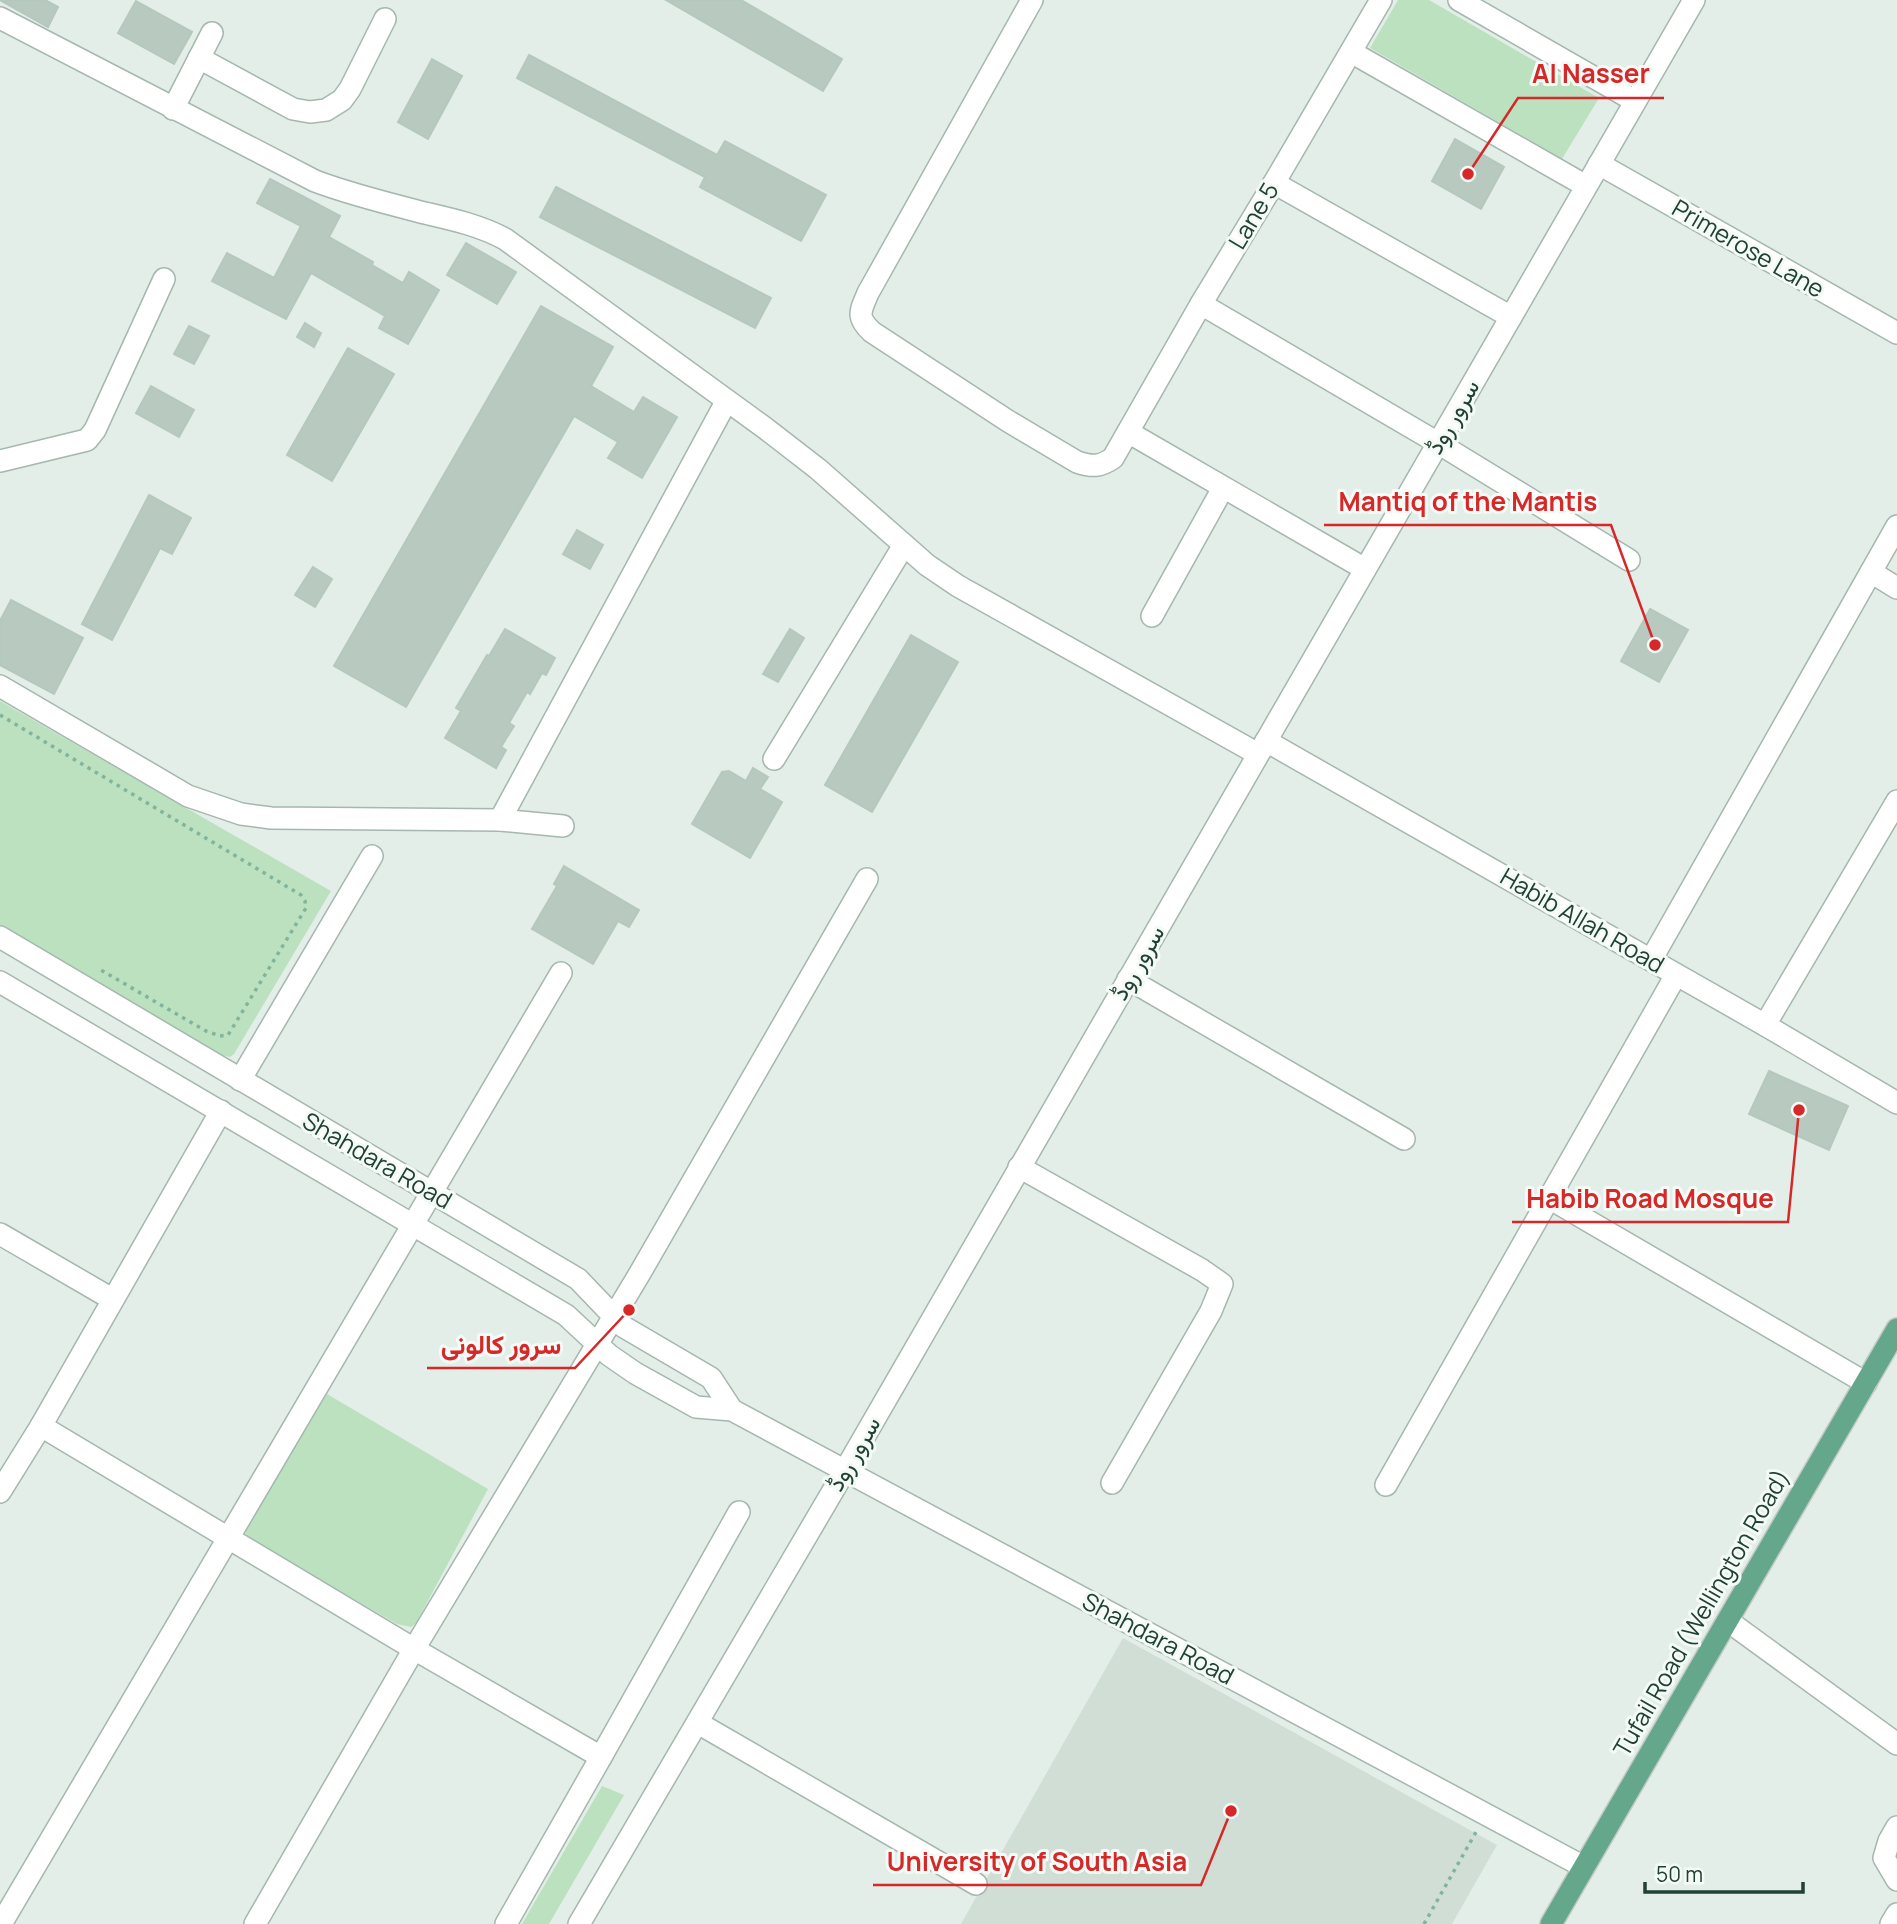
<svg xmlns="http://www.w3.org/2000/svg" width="1897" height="1924" font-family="Manrope,Vazirmatn,sans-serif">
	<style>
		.built { fill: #d1ded6 }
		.green { fill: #bbe1bf }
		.building { fill: #b8c9c0; stroke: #b5c8bd; stroke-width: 2 }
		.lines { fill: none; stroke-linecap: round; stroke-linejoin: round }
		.minor-casing { stroke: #a5b7ae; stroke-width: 24 }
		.major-casing { stroke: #c1cac6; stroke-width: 24 }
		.path { stroke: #81b49c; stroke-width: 3.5; stroke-dasharray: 3.5 5; stroke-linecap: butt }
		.minor { stroke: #fff; stroke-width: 21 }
		.major { stroke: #65a78b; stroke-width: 21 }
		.labels { text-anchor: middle; stroke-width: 6; stroke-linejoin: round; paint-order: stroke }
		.street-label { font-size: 24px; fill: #214133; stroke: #f4faf6 }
		.leader { fill: none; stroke: #d62828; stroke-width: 2.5 }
		.callout-dot { fill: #d62828; stroke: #f4faf6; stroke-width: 2.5 }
		.callout-label { font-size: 26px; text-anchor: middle; font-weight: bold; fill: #d62828; stroke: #f4faf6; stroke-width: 6; stroke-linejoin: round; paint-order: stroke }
	</style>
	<rect width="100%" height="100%" fill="#e3eee8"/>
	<!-- built -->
	<polygon class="built" points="1123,1638 1497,1845 1452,1924 961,1924"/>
	<!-- green -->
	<g class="green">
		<polygon points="1398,0 1429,0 1599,98 1562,159 1370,48"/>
		<polygon points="0,701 331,891 234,1054 230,1057 218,1054 0,927"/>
		<polygon points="327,1394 488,1489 416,1623 411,1627 397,1624 249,1539 243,1529 245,1522"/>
		<polygon points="602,1786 624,1795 549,1924 522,1924"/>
	</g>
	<!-- building -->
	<g class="building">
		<polygon points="0,0 45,0 58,7 48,27"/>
		<polygon points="666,0 741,0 842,59 823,91"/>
		<polygon points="136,1 192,32 174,64 118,33"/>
		<polygon points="529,55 717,155 725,141 826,195 801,241 700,187 705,177 517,78"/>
		<polygon points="432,59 462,76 428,139 398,122"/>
		<polygon points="1455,139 1504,167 1481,209 1432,181"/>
		<polygon points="270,179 340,216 329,237 373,262 372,265 403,283 409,272 439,290 408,344 379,328 385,316 311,273 286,319 212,281 227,253 274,278 301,226 257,203"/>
		<polygon points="556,187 771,298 755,328 540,217"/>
		<polygon points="466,243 516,272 497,304 447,275"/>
		<polygon points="541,306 613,347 591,386 634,412 643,397 677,417 642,478 608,458 618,442 574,416 406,707 334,666"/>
		<polygon points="305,323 321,333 314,347 297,337"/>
		<polygon points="189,326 209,336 194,364 174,354"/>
		<polygon points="348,348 394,374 332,481 287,455"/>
		<polygon points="151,386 194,410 179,437 136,413"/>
		<polygon points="149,495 191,518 172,554 160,548 112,640 82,624"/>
		<polygon points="577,530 603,545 590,569 563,554"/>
		<polygon points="313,567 332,579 315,607 295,595"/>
		<polygon points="11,600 83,638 54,694 0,665 0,621"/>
		<polygon points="1650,609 1688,630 1659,682 1621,661"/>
		<polygon points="505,629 555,658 546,675 542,673 530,694 527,692 509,723 514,726 501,747 506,750 496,768 445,738 461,711 456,708 487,655 489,656"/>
		<polygon points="790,629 804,638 778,682 763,674"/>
		<polygon points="911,635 958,662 872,812 825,785"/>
		<polygon points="753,768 768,777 760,789 782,802 750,858 692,824 722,772 729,771 746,781"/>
		<polygon points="564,866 639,910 629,927 618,921 593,964 532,929 557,886 554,884"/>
		<polygon points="1769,1071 1848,1106 1829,1150 1749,1114"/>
	</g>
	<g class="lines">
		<defs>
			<g id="minor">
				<path d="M1032 0 868 293C860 312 856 317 872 332L1008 421 1077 462C1092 467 1100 467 1113 458L1201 304 1274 183 1381 0"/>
				<polyline points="1459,0 1635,101"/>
				<path d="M0 18 315 181C352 195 390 204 429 214 455 220 481 226 505 239L765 428 818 469 927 565 958 586 1258 754"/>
				<polyline points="1351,52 1586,186"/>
				<polyline points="199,58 293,109 310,112 326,110 342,100 350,89 385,19"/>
				<polyline points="173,109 212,33"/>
				<polyline points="1599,164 1897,333"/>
				<polyline points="1274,183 1511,317"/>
				<polyline points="1201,304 1438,443 1629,560"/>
				<polyline points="1128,432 1365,569"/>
				<polyline points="0,461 87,440 95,430 164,279"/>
				<polyline points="1871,572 1897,588"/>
				<polyline points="1152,616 1223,488"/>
				<polyline points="0,686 188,796 241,814 271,818 500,820 563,826"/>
				<polyline points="1266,741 1765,1025 1897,1103"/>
				<polyline points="774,759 904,545"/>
				<polyline points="500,820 726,402"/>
				<polyline points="0,937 578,1279 624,1327 711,1378 732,1410"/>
				<polyline points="1651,960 1897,526"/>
				<polyline points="1128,979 1404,1139"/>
				<polyline points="0,982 566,1315 609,1355 635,1373 696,1407 732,1410 1584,1867"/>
				<polyline points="1765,1025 1897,801"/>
				<polyline points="240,1080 372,856"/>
				<polyline points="1019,1167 1202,1270 1222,1284 1211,1311 1112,1483"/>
				<polyline points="1549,1198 1866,1383"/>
				<polyline points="0,1234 112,1299"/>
				<polyline points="41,1426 414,1649 601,1757 739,1512"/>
				<polyline points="1386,1485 1676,975"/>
				<polyline points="0,1492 41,1426 221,1111"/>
				<polyline points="1728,1621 1897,1744"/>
				<polyline points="698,1723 976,1884"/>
				<polyline points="1897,1827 1889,1841 1884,1858 1897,1880"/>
				<polyline points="1,1924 561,973"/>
				<polyline points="255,1924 414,1649 640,1273 867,879"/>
				<polyline points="506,1924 601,1757"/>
				<polyline points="579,1924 844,1472 1694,0"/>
				<polyline points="1891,1924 1897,1914"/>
			</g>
			<polyline id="major" points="1551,1924 1897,1329"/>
		</defs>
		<!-- minor casing -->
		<use href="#minor" class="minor-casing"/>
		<!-- major casing -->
		<use href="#major" class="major-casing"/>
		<!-- path -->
		<g class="path">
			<polyline points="0,715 301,895 305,901 306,908 228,1035 220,1036 206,1031 99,969"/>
			<polyline points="1424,1924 1476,1832"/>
		</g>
		<!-- minor -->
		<use href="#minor" class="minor"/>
		<!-- major -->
		<use href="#major" class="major"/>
	</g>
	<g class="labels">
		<!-- street labels -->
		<g class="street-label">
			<text transform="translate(1254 216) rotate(-59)" y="8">Lane 5</text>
			<text transform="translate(1748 249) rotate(30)" y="8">Primerose Lane</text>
			<text transform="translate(1453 417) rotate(-60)" y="8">سرور روڈ</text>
			<text transform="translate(1582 921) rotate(30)" y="8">Habib Allah Road</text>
			<text transform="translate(1138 963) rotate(-60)" y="8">سرور روڈ</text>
			<text transform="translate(377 1161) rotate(30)" y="8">Shahdara Road</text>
			<text transform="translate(854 1454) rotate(-60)" y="8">سرور روڈ</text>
			<text transform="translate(1702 1613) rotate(-60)" y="8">Tufail Road (Wellington Road)</text>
			<text transform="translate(1158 1639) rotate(28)" y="8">Shahdara Road</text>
		</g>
	</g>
	<!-- callouts -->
	<path class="leader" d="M1468 174L1518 98H1664M1655 645L1611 525H1324M1799 1110L1788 1222H1512M629 1310L575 1368H427M1231 1811L1201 1885H873"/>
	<g class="callout-dot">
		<circle cx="1468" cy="174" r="7"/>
		<circle cx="1655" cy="645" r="7"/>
		<circle cx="1799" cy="1110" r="7"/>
		<circle cx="629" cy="1310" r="7"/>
		<circle cx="1231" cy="1811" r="7"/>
	</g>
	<g class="callout-label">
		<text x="1591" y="83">Al Nasser</text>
		<text x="1468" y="511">Mantiq of the Mantis</text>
		<text x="1650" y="1208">Habib Road Mosque</text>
		<text x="501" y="1354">سرور کالونی</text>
		<text x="1037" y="1871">University of South Asia</text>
	</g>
	<!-- scale -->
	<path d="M1645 1882v10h158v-10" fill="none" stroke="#214133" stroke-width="3.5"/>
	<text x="1656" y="1882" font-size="21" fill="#214133" stroke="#f4faf6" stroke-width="5" paint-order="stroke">50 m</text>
</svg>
